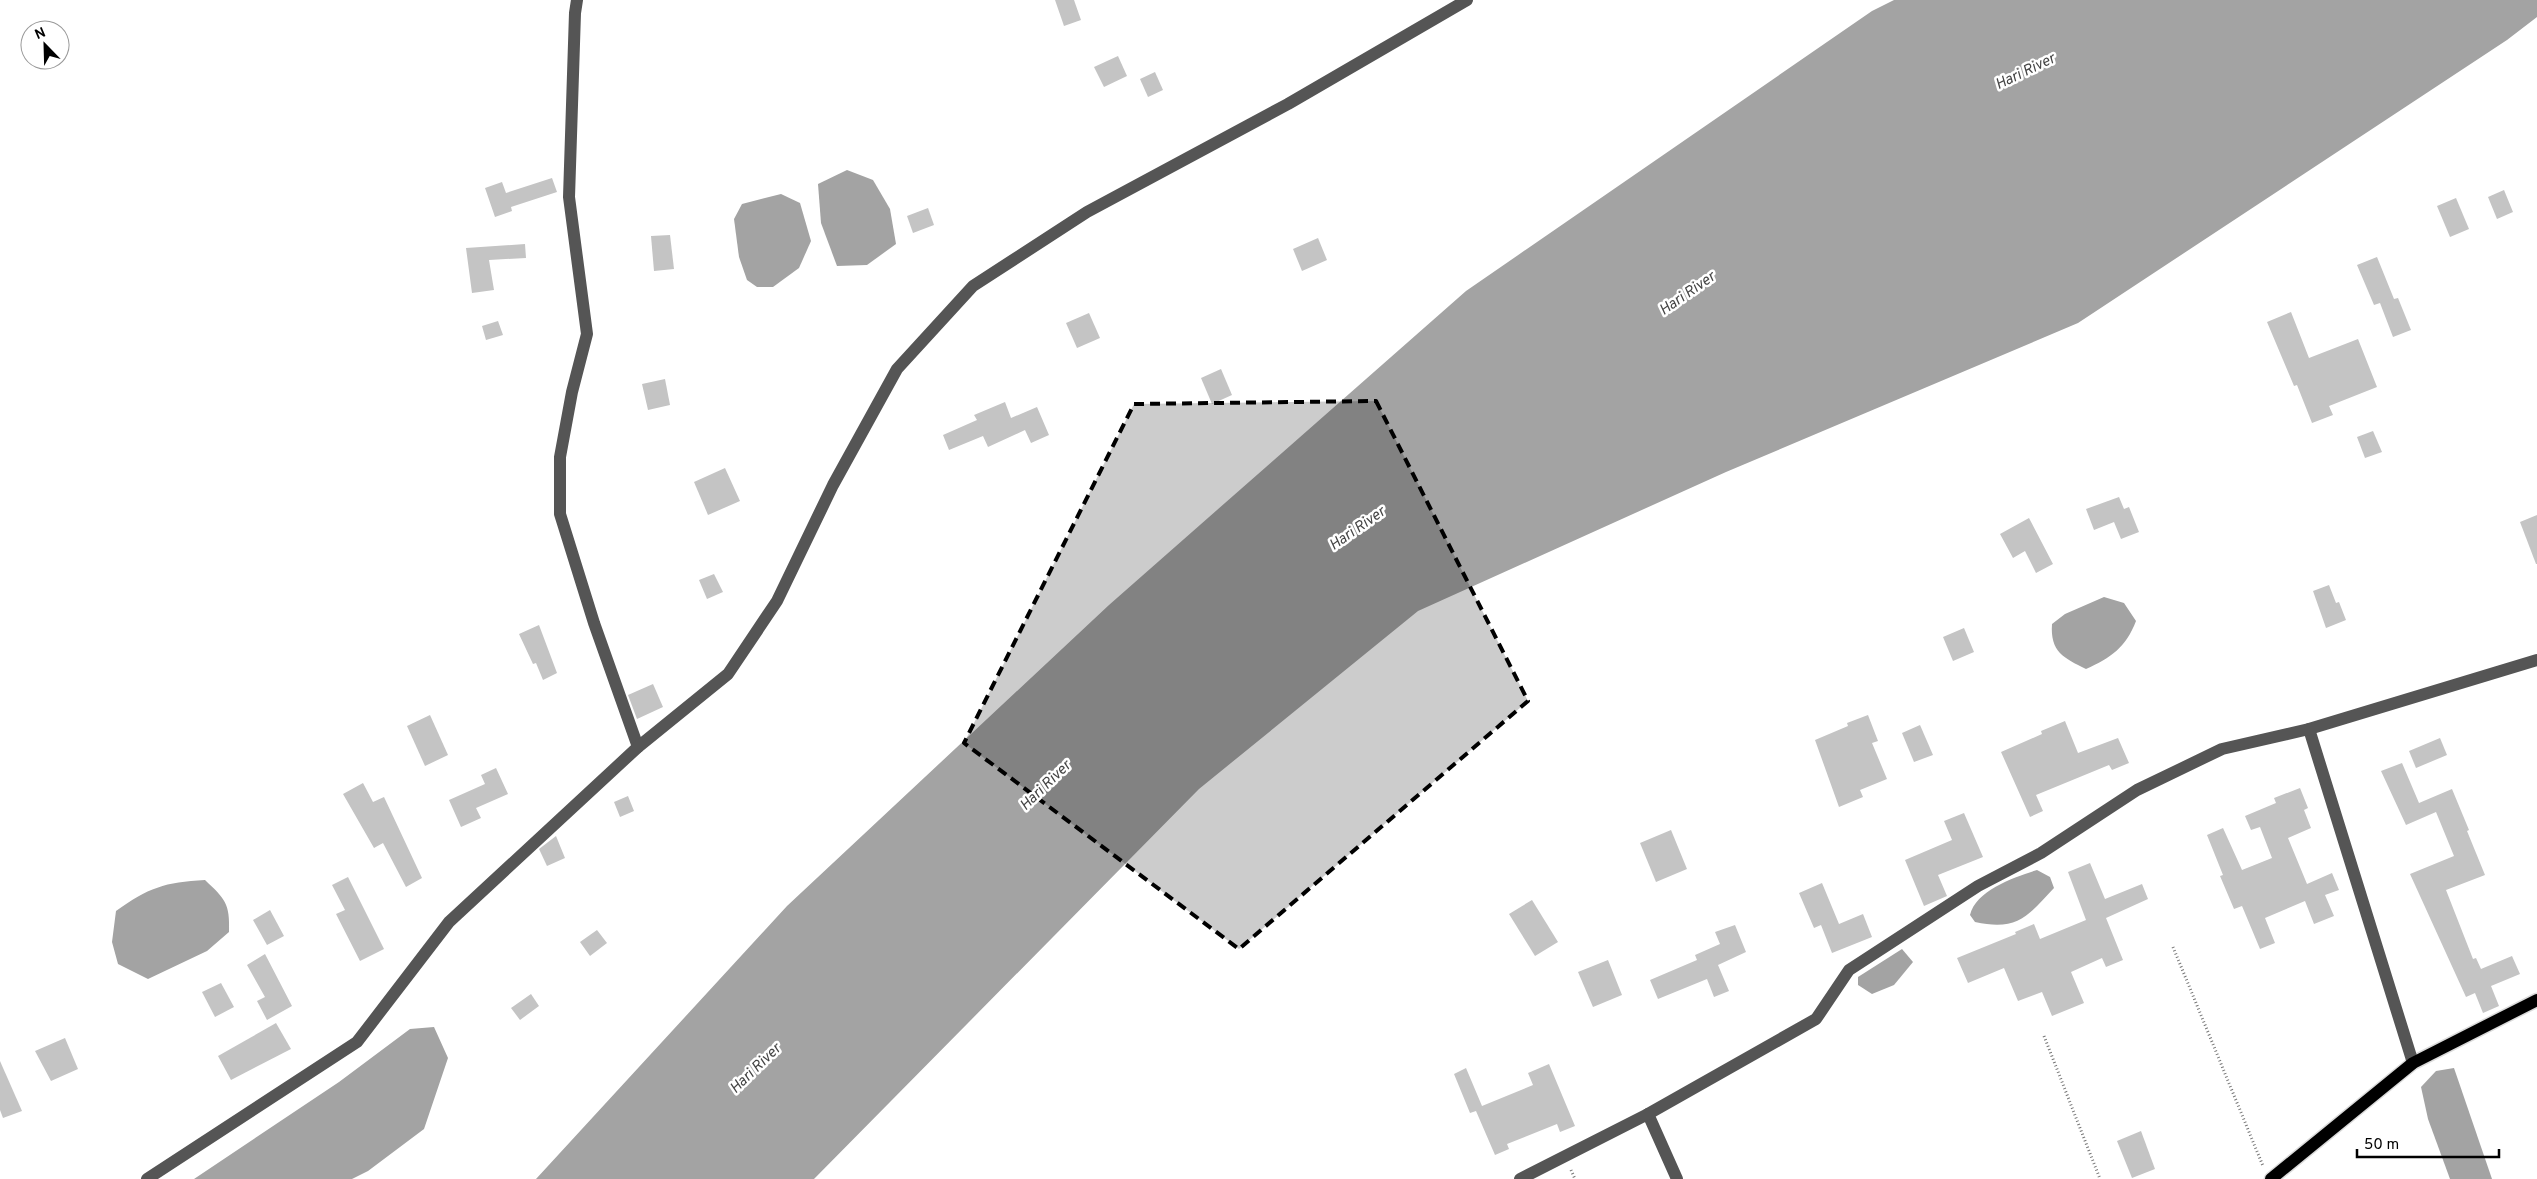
<svg xmlns="http://www.w3.org/2000/svg" width="2537" height="1179" font-family="Overpass,sans-serif">
	<style>
		.water { fill: #a3a3a3 }
		.building { fill: #c4c4c4 }
		.lines { fill: none; stroke-linecap: round; stroke-linejoin: round }
		.major-casing { stroke: #dbdbdb; stroke-width: 15 }
		.path { stroke: #777; stroke-width: 3; stroke-dasharray: 1 2.5; stroke-linecap: butt }
		.minor { stroke: #555; stroke-width: 12 }
		.major { stroke: #000; stroke-width: 12 }
		.marked { fill: #000; fill-opacity: 0.2; stroke: #000; stroke-width: 4; stroke-dasharray: 10 6; stroke-linejoin: round }
		.labels { text-anchor: middle; stroke-width: 5; stroke-linejoin: round; paint-order: stroke }
		.water-label { font-size: 15px; font-style: italic; fill: #444; stroke: #fff }
	</style>
	<rect width="100%" height="100%" fill="#fff"/>
	<!-- water -->
	<g class="water">
		<polygon points="1894,0 2537,0 2537,17 2507,40 2078,323 1726,472 1418,611 1199,789 814,1179 536,1179 787,906 1109,605 1466,291 1872,11"/>
		<polygon points="847,170 873,180 890,209 896,244 867,265 837,266 821,223 818,184"/>
		<polygon points="781,194 800,203 811,241 799,268 773,287 757,287 747,280 739,257 734,219 742,204"/>
		<path d="M2104 597 2124 603 2136 621C2126 647 2111 658 2086 669 2064 658 2050 652 2052 624L2065 614Z"/>
		<path d="M2037 870 2050 877 2054 888C2027 917 2017 931 1975 922L1970 915C1976 890 2015 877 2037 870Z"/>
		<path d="M205 880C225 899 230 903 229 932L207 951 148 979 118 964 112 942 116 911C148 888 165 882 205 880Z"/>
		<polygon points="1902,949 1913,962 1894,985 1872,994 1858,985 1858,977"/>
		<polygon points="434,1027 448,1058 424,1129 368,1171 352,1179 194,1179 339,1082 410,1029"/>
		<polygon points="2454,1068 2492,1179 2450,1179 2428,1119 2421,1087 2436,1071"/>
	</g>
	<!-- building -->
	<g class="building">
		<polygon points="1055,0 1074,0 1081,20 1064,26"/>
		<polygon points="1118,56 1127,76 1104,87 1094,67"/>
		<polygon points="1155,72 1163,90 1148,97 1140,79"/>
		<polygon points="552,178 557,192 511,207 512,211 495,217 485,188 502,182 506,193"/>
		<polygon points="2504,190 2513,212 2497,219 2488,197"/>
		<polygon points="2456,198 2469,229 2450,237 2437,206"/>
		<polygon points="928,208 934,225 913,233 907,216"/>
		<polygon points="670,235 674,269 654,271 651,236"/>
		<polygon points="1318,238 1327,260 1302,271 1293,249"/>
		<polygon points="525,244 526,258 489,260 494,290 472,293 466,248"/>
		<polygon points="2377,257 2394,299 2398,298 2411,330 2393,337 2380,303 2374,305 2357,265"/>
		<polygon points="2291,312 2309,358 2358,339 2377,387 2329,406 2333,415 2312,423 2297,385 2294,386 2267,322"/>
		<polygon points="1089,313 1100,338 1077,348 1066,323"/>
		<polygon points="498,321 503,335 486,340 482,326"/>
		<polygon points="1221,369 1232,395 1212,404 1201,378"/>
		<polygon points="665,379 670,405 648,410 642,384"/>
		<polygon points="1005,402 1011,418 1037,407 1049,435 1031,443 1025,430 988,447 983,436 949,450 943,435 977,420 974,415"/>
		<polygon points="2373,431 2382,452 2365,458 2357,437"/>
		<polygon points="725,468 740,501 708,515 694,482"/>
		<polygon points="2119,497 2124,509 2129,507 2139,532 2121,539 2114,522 2094,530 2086,509"/>
		<polygon points="2537,515 2537,564 2536,564 2520,522"/>
		<polygon points="2029,518 2053,564 2036,573 2025,551 2013,558 2000,534"/>
		<polygon points="714,574 723,592 707,599 699,580"/>
		<polygon points="2329,585 2336,603 2339,602 2346,620 2326,628 2313,591"/>
		<polygon points="539,625 557,673 543,680 536,663 533,664 519,634"/>
		<polygon points="1964,628 1974,652 1953,661 1943,637"/>
		<polygon points="653,684 663,707 637,719 628,695"/>
		<polygon points="430,715 448,755 425,766 407,726"/>
		<polygon points="1868,715 1878,741 1872,743 1887,779 1860,790 1863,797 1839,807 1815,740 1848,726 1847,723"/>
		<polygon points="2065,721 2078,753 2118,738 2129,763 2112,770 2109,765 2036,795 2043,811 2030,817 2001,752 2042,734 2041,731"/>
		<polygon points="1920,725 1933,755 1914,762 1902,733"/>
		<polygon points="2440,738 2447,755 2416,768 2409,751"/>
		<polygon points="2402,763 2419,803 2452,789 2469,830 2467,831 2485,875 2446,890 2473,959 2476,958 2481,969 2512,956 2520,974 2491,986 2499,1006 2483,1013 2475,993 2466,997 2410,874 2454,856 2436,812 2406,825 2381,771"/>
		<polygon points="496,768 508,794 476,808 481,818 461,827 449,800 485,784 481,775"/>
		<polygon points="363,783 373,802 384,797 422,878 406,887 383,843 374,848 343,794"/>
		<polygon points="2300,788 2308,808 2304,810 2311,828 2288,838 2307,884 2332,873 2339,890 2325,895 2334,916 2314,924 2305,901 2265,918 2275,943 2260,949 2242,906 2234,909 2220,876 2223,875 2207,835 2223,828 2242,870 2272,858 2260,827 2251,830 2245,816 2276,803 2274,798"/>
		<polygon points="628,796 634,811 620,817 614,802"/>
		<polygon points="1964,813 1983,857 1938,875 1947,896 1924,906 1905,860 1952,840 1944,821"/>
		<polygon points="1671,830 1687,869 1656,882 1640,843"/>
		<polygon points="556,836 565,858 547,866 539,849"/>
		<polygon points="2090,863 2105,899 2142,884 2148,899 2106,918 2123,960 2106,967 2102,958 2071,972 2084,1003 2052,1016 2042,992 2018,1001 2004,968 1968,983 1957,958 2016,934 2015,932 2034,924 2040,939 2086,920 2068,872"/>
		<polygon points="348,877 384,949 360,961 336,914 345,910 332,885"/>
		<polygon points="1822,883 1839,924 1863,914 1872,937 1832,953 1821,925 1814,928 1799,893"/>
		<polygon points="1532,900 1558,942 1535,956 1509,914"/>
		<polygon points="270,910 284,936 267,945 253,920"/>
		<polygon points="1735,925 1746,952 1718,965 1729,991 1714,997 1707,979 1658,999 1650,980 1697,960 1695,955 1720,944 1715,932"/>
		<polygon points="597,930 607,943 590,956 580,942"/>
		<polygon points="265,954 292,1006 267,1020 257,1001 265,997 247,965"/>
		<polygon points="1608,960 1622,995 1593,1007 1578,972"/>
		<polygon points="221,983 234,1007 215,1017 202,992"/>
		<polygon points="531,994 539,1006 520,1020 511,1008"/>
		<polygon points="276,1023 291,1049 231,1080 218,1056"/>
		<polygon points="65,1038 78,1069 51,1081 35,1051"/>
		<polygon points="0,1061 22,1111 3,1118 0,1110"/>
		<polygon points="1549,1064 1575,1126 1560,1132 1557,1124 1507,1144 1509,1149 1495,1155 1476,1111 1470,1113 1454,1074 1466,1068 1482,1106 1533,1085 1528,1073"/>
		<polygon points="2141,1131 2155,1169 2132,1178 2117,1141"/>
	</g>
	<g class="lines">
		<defs>
			<polyline id="major" points="2271,1179 2413,1063 2537,1000"/>
		</defs>
		<!-- major casing -->
		<use href="#major" class="major-casing"/>
		<!-- path -->
		<g class="path">
			<polyline points="2173,947 2263,1166"/>
			<polyline points="2044,1036 2100,1179"/>
			<polyline points="1571,1170 1575,1179"/>
		</g>
		<!-- minor -->
		<g class="minor">
			<polyline points="577,0 575,13 569,197 587,334 572,392 560,457 560,514 594,623 638,747"/>
			<polyline points="2309,729 2413,1063"/>
			<polyline points="1648,1114 1677,1179"/>
			<polyline points="147,1179 357,1042 449,922 638,747 728,674 777,601 833,485 897,369 973,286 1087,212 1288,104 1467,0"/>
			<polyline points="1520,1179 1648,1114 1816,1019 1849,970 1978,886 2041,853 2137,790 2222,749 2309,729 2537,660"/>
		</g>
		<!-- major -->
		<use href="#major" class="major"/>
	</g>
	<!-- marked area -->
	<path class="marked" d="M1376 401 1528 701 1239 949 964 743 1134 404Z"/>
	<g class="labels">
		<!-- water labels -->
		<g class="water-label">
			<text transform="translate(2025 71) rotate(-26)" y="5">Hari River</text>
			<text transform="translate(1687 293) rotate(-35)" y="5">Hari River</text>
			<text transform="translate(1357 528) rotate(-35)" y="5">Hari River</text>
			<text transform="translate(1045 785) rotate(-44)" y="5">Hari River</text>
			<text transform="translate(755 1068) rotate(-44)" y="5">Hari River</text>
		</g>
	</g>
	<!-- north arrow -->
	<g transform="translate(45 45) rotate(337)"><circle r="24" fill="#ffffff" stroke="#999999"/>
	<path d="M0-4L9 19L0 12L-9 19Z" fill="#000000"/>
	<text y="-8" font-size="14" font-weight="bold" text-anchor="middle" fill="#000000">N</text>
	</g>
	<!-- scale -->
	<path d="M2357 1149v8h142v-8" fill="none" stroke="#000000" stroke-width="2.5"/>
	<text x="2364" y="1149" font-size="15" fill="#000000" stroke="#ffffff" stroke-width="4" paint-order="stroke">50 m</text>
</svg>
